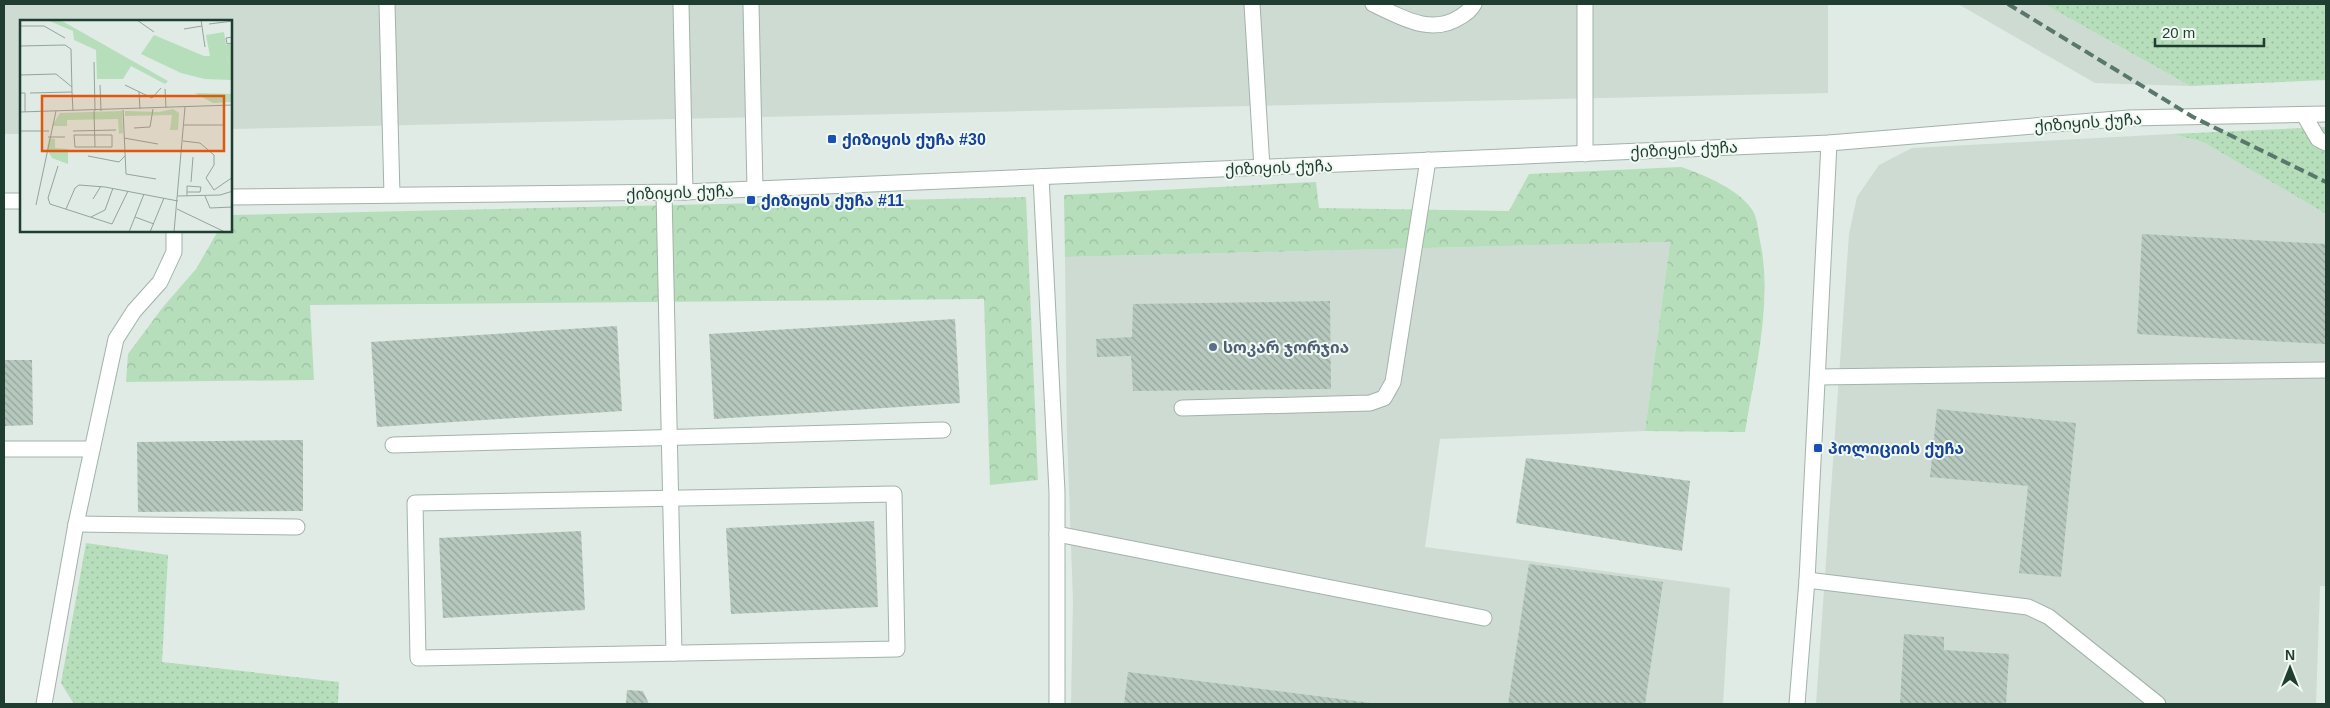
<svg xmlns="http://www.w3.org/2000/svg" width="2330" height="708" font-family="Arial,'Noto Sans Georgian',sans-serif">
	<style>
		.built { fill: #cddbd3 }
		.grass { fill: url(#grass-dots) }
		.forest { fill: url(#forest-crowns) }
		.building { fill: url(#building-back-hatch) }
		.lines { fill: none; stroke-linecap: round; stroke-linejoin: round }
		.minor-casing { stroke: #a2b3aa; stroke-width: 17 }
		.minor { stroke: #fff; stroke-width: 15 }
		.rail { stroke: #59786b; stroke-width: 4; stroke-dasharray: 10 5; stroke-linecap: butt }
		.transit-dot { fill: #1a4fb4; stroke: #f0f8f2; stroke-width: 2 }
		.service-dot { fill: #5c6f8a; stroke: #f0f8f2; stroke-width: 2 }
		.labels { text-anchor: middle; stroke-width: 4; stroke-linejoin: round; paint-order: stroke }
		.street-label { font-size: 16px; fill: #1f3d30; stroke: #f0f8f2 }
		.transit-label { font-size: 16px; font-weight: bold; fill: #164399; stroke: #f0f8f2; text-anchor: start }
		.service-label { font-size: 16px; font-weight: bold; fill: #4e5e75; stroke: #f0f8f2; text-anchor: start }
		.inset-road { fill: none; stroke: #92a59c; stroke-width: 1 }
		.view { fill: #de580e; fill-opacity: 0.15; stroke: #de580e; stroke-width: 2.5 }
		.inset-edge { fill: none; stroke: #1f3d30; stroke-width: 2.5 }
	</style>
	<defs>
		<pattern id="grass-dots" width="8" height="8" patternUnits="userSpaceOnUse" patternTransform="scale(1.25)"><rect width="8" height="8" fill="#b6debb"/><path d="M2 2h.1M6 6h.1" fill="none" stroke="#9cbfa1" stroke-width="1.8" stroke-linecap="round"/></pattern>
		<pattern id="forest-crowns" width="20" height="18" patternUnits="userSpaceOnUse" patternTransform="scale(1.25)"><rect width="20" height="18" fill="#b6debb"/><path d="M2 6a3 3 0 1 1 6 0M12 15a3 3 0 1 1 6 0" fill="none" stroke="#9cbfa1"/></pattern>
		<pattern id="building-back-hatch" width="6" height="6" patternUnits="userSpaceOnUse" patternTransform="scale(1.25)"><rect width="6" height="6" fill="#b7c9bf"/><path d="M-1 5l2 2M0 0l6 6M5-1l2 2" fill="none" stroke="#94a49c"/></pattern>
	</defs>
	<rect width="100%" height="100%" fill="#dfebe4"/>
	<!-- built -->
	<g class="built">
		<polygon points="4,4 1828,4 1828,93 231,129 231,21 21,21 21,134 4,134"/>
		<polygon points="1958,4 2044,4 2190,86 2095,83"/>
		<polygon points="2172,134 2203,142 2326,214 2326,586 2320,586 2316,704 1816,704 1849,234 1857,197 1879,165 1912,148"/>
		<polygon points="1670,242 1645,431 1440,439 1425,547 1730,588 1723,704 1071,704 1073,600 1067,435 1065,257"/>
	</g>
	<!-- grass -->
	<g class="grass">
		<polygon points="2044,4 2326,4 2326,80 2190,86"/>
		<polygon points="2326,127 2326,214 2203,142 2172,134"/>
		<polygon points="86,543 168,555 162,662 339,682 338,704 74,704 61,683"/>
	</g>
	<!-- forest -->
	<g class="forest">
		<path d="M1681 167C1704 175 1742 190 1754 213 1757 219 1758 229 1759 236 1774 300 1755 369 1745 432L1645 431 1670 242 1065 257 1064 195 1316 182 1319 208 1509 211 1529 174Z"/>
		<polygon points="1026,197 1038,480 990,485 984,299 310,305 314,380 126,382 128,354 163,307 196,269 218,231 231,231 231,215"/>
	</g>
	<!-- building -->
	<g class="building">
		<polygon points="2142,234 2326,244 2326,344 2137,334"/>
		<polygon points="1330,301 1331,389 1133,391 1131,356 1097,357 1096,339 1132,337 1133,304"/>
		<polygon points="955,319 960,403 714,419 709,334"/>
		<polygon points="617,326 622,411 377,427 371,342"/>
		<polygon points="4,360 32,360 33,425 4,426"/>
		<polygon points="1937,409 2076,423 2061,577 2019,573 2028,486 1930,477"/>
		<polygon points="303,440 303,511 138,512 137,442"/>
		<polygon points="1526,458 1690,481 1682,551 1516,523"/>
		<polygon points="874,521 878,607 731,614 726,528"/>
		<polygon points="581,531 585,610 443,618 439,538"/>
		<polygon points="1529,564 1663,582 1645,704 1508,704"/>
		<polygon points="1904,634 1944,637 1944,650 2009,654 2006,704 1900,704"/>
		<polygon points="1128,672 1371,703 1371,704 1124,704"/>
		<polygon points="627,690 643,691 649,704 626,704"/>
	</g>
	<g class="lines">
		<defs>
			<g id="minor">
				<polyline points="387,4 392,195"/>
				<polyline points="681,4 685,192"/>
				<polyline points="751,4 755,189"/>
				<polyline points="1252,4 1262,168"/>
				<path d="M1373 4C1401 17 1431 36 1460 17 1466 13 1471 10 1474 4"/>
				<polyline points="1585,4 1585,154"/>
				<polyline points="2304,115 2318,139 2326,143"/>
				<polyline points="1041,177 1057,492 1057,704"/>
				<polyline points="664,193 674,653"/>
				<polyline points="231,197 685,192 1829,143 2129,118 2326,114"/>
				<polyline points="4,201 21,201"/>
				<polyline points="1818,377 2326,370"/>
				<polyline points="1182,408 1370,403 1384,398 1393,382 1428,160"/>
				<polyline points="393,445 943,430"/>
				<polyline points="4,449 92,449"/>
				<polygon points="894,494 897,649 418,658 415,503"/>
				<polyline points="76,524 297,527"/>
				<polyline points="1057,534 1484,618"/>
				<polyline points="1807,580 2028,607 2049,617 2158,704"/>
				<polyline points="44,704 76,524 116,339 134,311 160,282 174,252 174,231"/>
				<polyline points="1797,704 1807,580 1829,143"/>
			</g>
		</defs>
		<!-- minor casing -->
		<use href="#minor" class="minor-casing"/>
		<!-- minor -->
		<use href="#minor" class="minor"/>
		<!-- rail -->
		<polyline class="rail" points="2008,4 2193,117 2326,182"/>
	</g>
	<!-- markers -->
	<g class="transit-dot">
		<rect x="827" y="134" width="10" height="10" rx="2.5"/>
		<rect x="746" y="195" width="10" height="10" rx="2.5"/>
		<rect x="1813" y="443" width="10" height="10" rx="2.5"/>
	</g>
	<circle class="service-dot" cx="1213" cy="347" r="5"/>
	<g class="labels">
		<!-- street labels -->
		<g class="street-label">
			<text transform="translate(2088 122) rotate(-4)" y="6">ქიზიყის ქუჩა</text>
			<text transform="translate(1684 149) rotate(-3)" y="6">ქიზიყის ქუჩა</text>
			<text transform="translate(1279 167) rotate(-2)" y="6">ქიზიყის ქუჩა</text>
			<text transform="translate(680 192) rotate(-2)" y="6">ქიზიყის ქუჩა</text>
		</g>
		<!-- transit labels -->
		<g class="transit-label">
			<text x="842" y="145">ქიზიყის ქუჩა #30</text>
			<text x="761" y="206">ქიზიყის ქუჩა #11</text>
			<text x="1828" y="454">პოლიციის ქუჩა</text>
		</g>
		<!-- service labels -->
		<g class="service-label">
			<text x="1223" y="353">სოკარ ჯორჯია</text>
		</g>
	</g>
	<!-- overview -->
	<g transform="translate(20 20)">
		<rect width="212" height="212" fill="#dfebe4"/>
		<path d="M27 0 42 1 148 61 145 64 111 46 103 59H77L76 30 54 20 53 11ZM134 15 184 36H207L209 44H212V60L185 59 161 53 121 34ZM175 73 212 74V82L193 83ZM29 118 35 119V128L48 129V144L32 138 27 129Z" fill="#b6debb"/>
		<path d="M204 12 206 25 212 24V44H209L207 36H190L186 15ZM153 89 159 93 158 110H150L152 95 105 96V91L139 92ZM102 91 103 113 99 114 98 99 47 100V106H32L40 93Z" fill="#b6debb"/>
		<path class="inset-road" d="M117 0 134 12M181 0 185 27M189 4 213 1M0 6H24L45 18M164 9 182 6M213 17 206 18 207 24 213 23M0 26 45 25 51 29 52 72 10 73M74 42 75 91M0 55 36 54 52 67M80 65 81 91M105 65 132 78 141 68M145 69 146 88M52 72 53 91M119 72 120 89M0 73H5V92M103 90 106 154 136 159M74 91 75 127M0 92 213 85M164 105H205M114 108 130 107 133 89M0 111H29M53 111 96 110M54 115H92V127H55ZM28 117H45M104 118 138 124M163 121 180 123 194 135V145L186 158 194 170 213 157M68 136 99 142 105 136M38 146 28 178 30 184 92 204 108 171M171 162 173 137M158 176 200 175 213 171M167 176V166L181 167 180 172H167M185 176 190 188 213 187M73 179 81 166M16 185 36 91M46 189 55 168 59 165 85 167 158 181M157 189 205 212M71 197 85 190 93 168M115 197 134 204M6 212H27M109 212 124 174M130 212 144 178M154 212 165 87"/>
		<path class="view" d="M22 76H204V131H22Z"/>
		<rect width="212" height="212" class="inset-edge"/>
	</g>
	<!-- border -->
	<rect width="2330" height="708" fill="none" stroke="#1f3d30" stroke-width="10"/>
	<!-- north arrow -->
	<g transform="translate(2290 668)" stroke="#f0f8f2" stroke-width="4" paint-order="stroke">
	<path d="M0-4L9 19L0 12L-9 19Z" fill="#1f3d30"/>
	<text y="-8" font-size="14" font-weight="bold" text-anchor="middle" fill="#1f3d30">N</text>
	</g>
	<!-- scale -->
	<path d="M2155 38v8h109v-8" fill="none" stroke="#1f3d30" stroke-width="2.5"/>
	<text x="2162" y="38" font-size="15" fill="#1f3d30" stroke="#f0f8f2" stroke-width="4" paint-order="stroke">20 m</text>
</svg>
